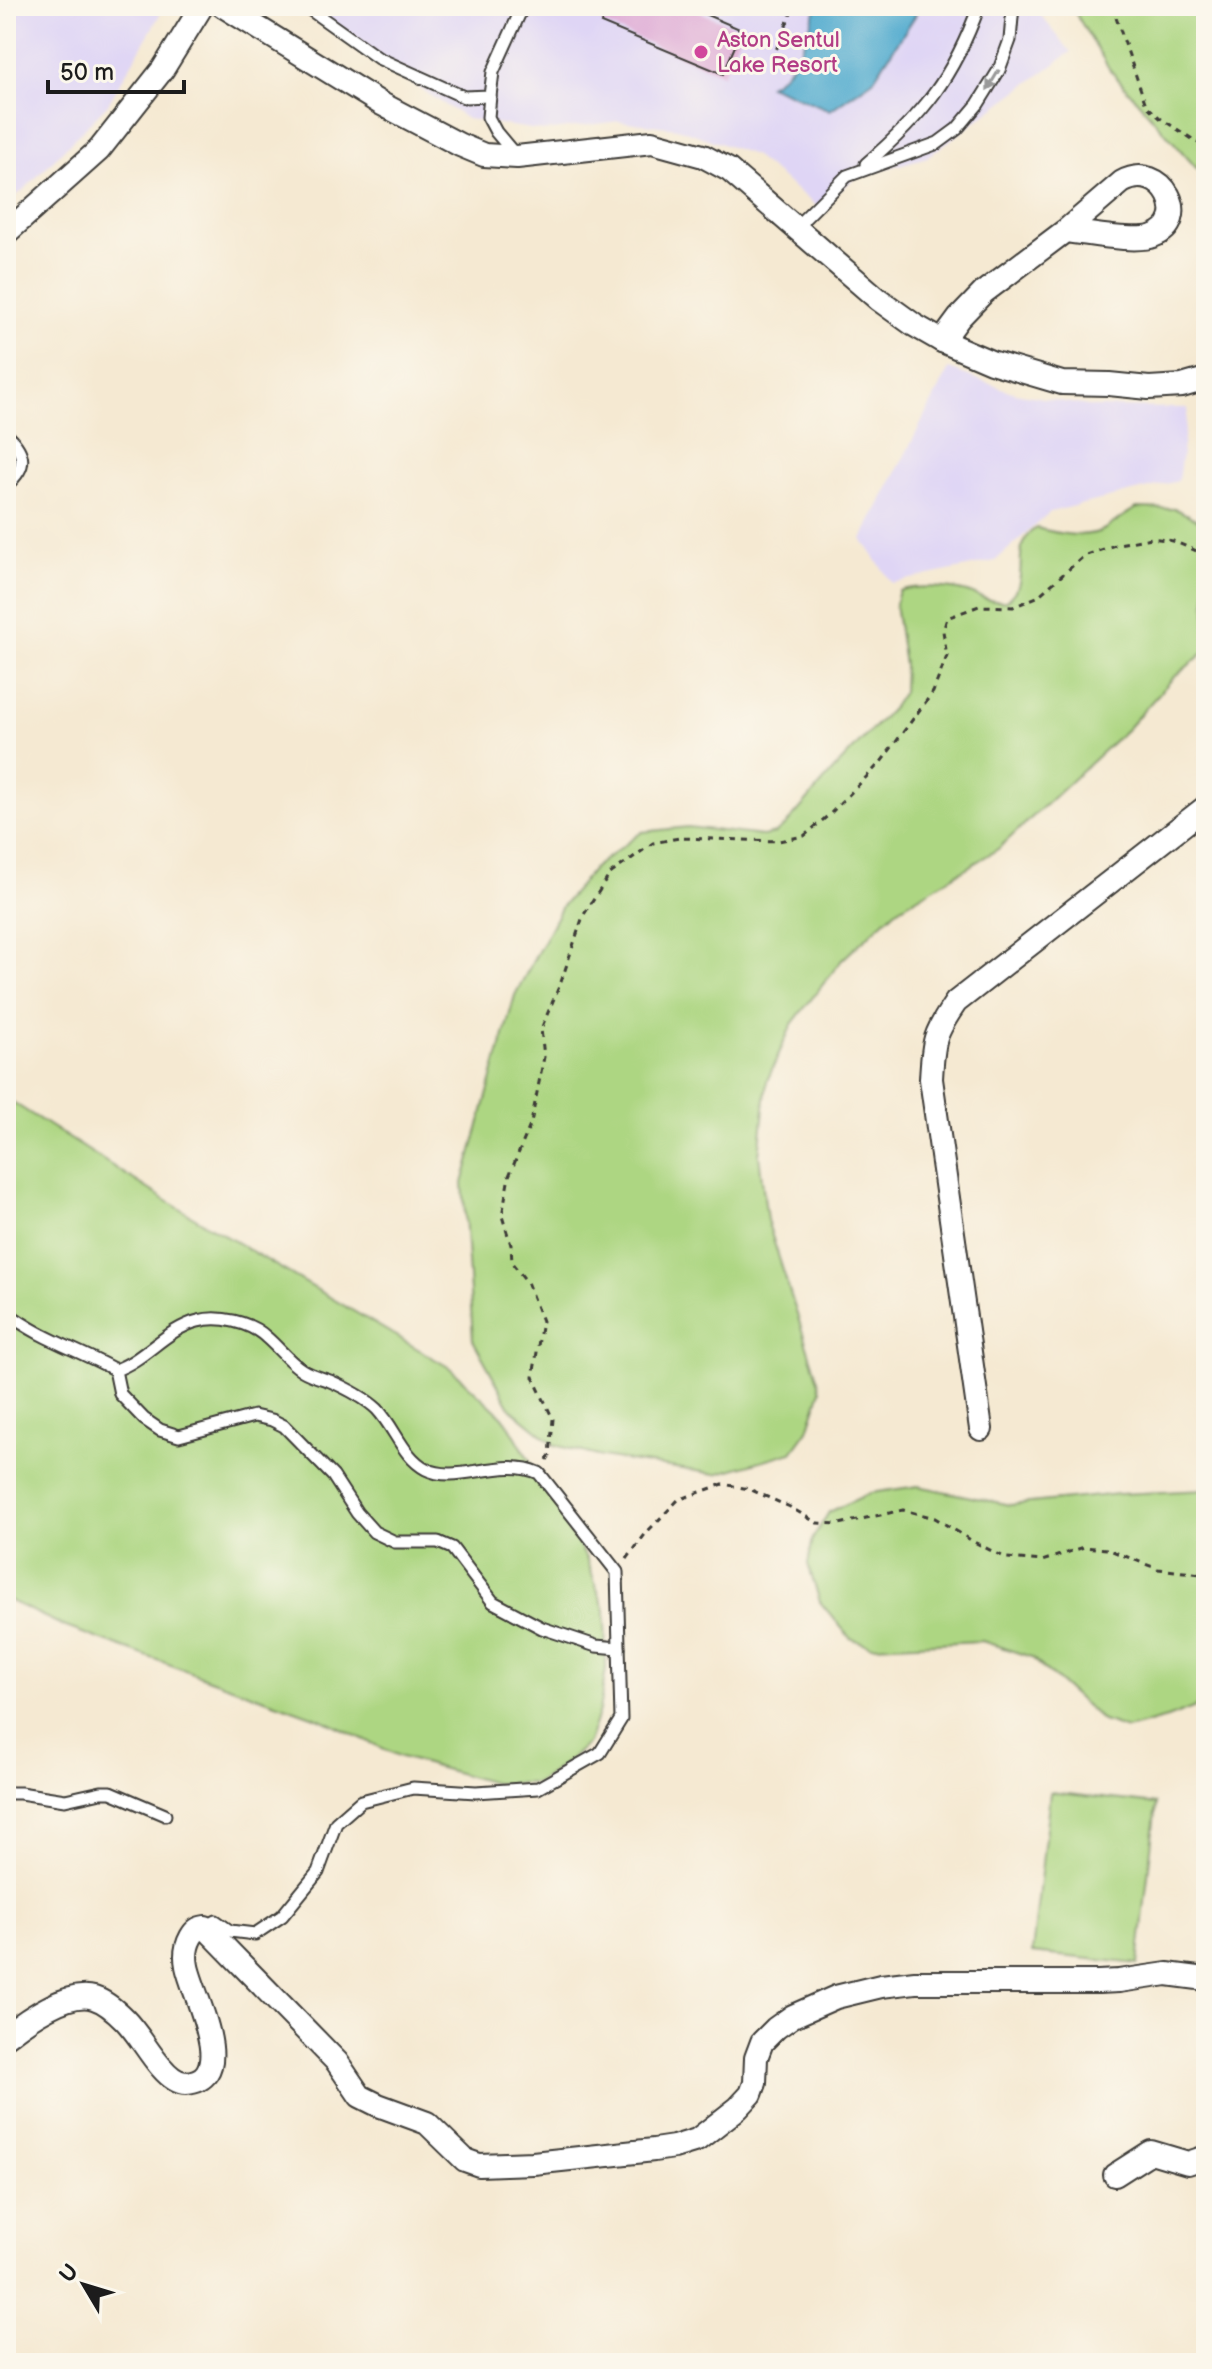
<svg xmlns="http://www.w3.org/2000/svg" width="1212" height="2369" font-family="'Balsamiq Sans',sans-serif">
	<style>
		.built { fill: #dfd5f5 }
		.green { fill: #add682; stroke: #64794f; stroke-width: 2 }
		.water { fill: #52accf; stroke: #376476; stroke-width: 2 }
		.building { fill: #deaad6 }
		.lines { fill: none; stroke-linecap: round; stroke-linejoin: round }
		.lane-casing { stroke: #3d3b37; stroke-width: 15 }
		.street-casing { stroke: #3d3b37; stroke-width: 26 }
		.path { stroke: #3d3b37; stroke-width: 3; stroke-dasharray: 6 6; stroke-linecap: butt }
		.lane { stroke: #fff; stroke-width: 11 }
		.street { stroke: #fff; stroke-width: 22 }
		.oneway { fill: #999 }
		.hotel-dot { fill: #d1479c; stroke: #fbf7ec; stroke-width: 3 }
		.labels { text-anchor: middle; stroke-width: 6; stroke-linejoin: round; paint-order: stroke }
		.hotel-label { font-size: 22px; fill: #b23c85; stroke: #fbf7ec; text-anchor: start }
	</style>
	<rect width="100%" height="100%" fill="#fbf7ec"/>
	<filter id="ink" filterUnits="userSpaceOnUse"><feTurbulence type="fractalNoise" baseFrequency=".0125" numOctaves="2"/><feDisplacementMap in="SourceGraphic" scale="16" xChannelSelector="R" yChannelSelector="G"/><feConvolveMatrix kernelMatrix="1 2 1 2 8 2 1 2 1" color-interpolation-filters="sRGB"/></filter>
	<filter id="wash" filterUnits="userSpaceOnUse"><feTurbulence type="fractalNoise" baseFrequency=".006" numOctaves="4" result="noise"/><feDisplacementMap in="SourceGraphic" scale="32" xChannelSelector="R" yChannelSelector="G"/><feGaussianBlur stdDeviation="1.8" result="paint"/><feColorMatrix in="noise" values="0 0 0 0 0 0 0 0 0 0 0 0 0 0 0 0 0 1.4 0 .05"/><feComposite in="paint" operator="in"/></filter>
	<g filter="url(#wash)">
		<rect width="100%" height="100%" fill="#f5e9d2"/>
		<!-- built -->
		<g class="built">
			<polygon points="6,6 162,6 161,13 108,104 23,191 6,202"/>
			<polygon points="293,6 1033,6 1071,52 927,157 856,177 819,208 753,155 677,128 619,121 544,131 467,119"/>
			<polygon points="949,369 1015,393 1093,407 1188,408 1178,481 1050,512 995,561 892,583 862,539"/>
		</g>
		<!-- green -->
		<g class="green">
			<polygon points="1071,6 1206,6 1206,179 1110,70"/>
			<path d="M1137 508 1176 509 1206 524V651L1172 679 1127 729 998 849 895 911 842 960 792 1024 767 1081 759 1155 767 1220 821 1390 808 1430 792 1452 716 1474 602 1457 555 1445 511 1409 473 1340 463 1183 515 995 562 906 595 867 642 832 688 827 763 836 775 833 786 825 832 772 893 707 903 692 904 665 895 604 899 591C913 585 948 587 963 591 980 595 987 603 1006 601 1010 597 1016 591 1018 586 1025 564 1013 542 1036 528 1056 533 1085 540 1105 529 1116 522 1125 514 1137 508Z"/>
			<polygon points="6,1098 175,1206 450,1368 506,1420 586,1558 605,1611 606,1669 599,1711 588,1743 563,1765 536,1783 493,1783 401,1757 323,1720 66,1627 6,1599"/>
			<polygon points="918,1486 1010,1505 1119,1494 1206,1490 1206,1703 1167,1718 1127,1729 1103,1721 1031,1657 982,1641 871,1646 850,1638 820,1602 808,1564 813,1538 829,1512 870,1493"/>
			<polygon points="1050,1792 1156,1804 1138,1964 1032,1953"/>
		</g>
		<!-- water -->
		<path class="water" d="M817 6H833L841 9 842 6H918L915 16 873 80 830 110 769 85C799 69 806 36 817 6Z"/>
		<g id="blocks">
			<!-- building -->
			<polygon class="building" points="608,6 686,6 742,30 723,74 601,23"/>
		</g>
	</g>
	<g filter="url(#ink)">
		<use href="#blocks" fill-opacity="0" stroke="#3d3b37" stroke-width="2"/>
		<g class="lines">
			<defs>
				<g id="lane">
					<polyline points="305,6 378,58 464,97 490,96 493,72 523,6"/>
					<polyline points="6,12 10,6"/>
					<polyline points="490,96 488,117 496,132 517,157"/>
					<path d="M866 164C923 115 953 78 979 6"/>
					<polyline points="796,227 847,176 938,143 957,129 978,104 999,70 1010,40 1013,6"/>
					<path d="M6 434C26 453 28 467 6 485"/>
					<path d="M6 1312C39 1338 79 1350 115 1370 145 1360 166 1329 198 1321 219 1315 250 1322 266 1337 279 1348 288 1361 302 1370 310 1375 321 1378 330 1381 346 1388 364 1397 377 1409 395 1428 403 1457 426 1469 457 1485 502 1456 539 1473L617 1572 621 1719 600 1753 538 1788 476 1792 413 1788 361 1801 336 1823 318 1872 282 1916 255 1934 230 1931 216 1921 205 1927"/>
					<polyline points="115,1370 120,1394 144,1419 160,1430 179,1436 254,1416 272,1420 284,1426 333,1476 357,1513 374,1532 395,1542 438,1542 452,1548 493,1602 542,1628 596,1646 619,1648"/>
					<polyline points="6,1793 20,1793 65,1800 101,1792 111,1792 165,1815"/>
				</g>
				<g id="street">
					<polyline points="223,6 380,103 460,145 484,155 517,157 652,142 703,156 729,170 878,299 914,325 942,341 991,362 1062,383 1109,384 1149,388 1182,386 1206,379"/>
					<polyline points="6,233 99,150 163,69 202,6"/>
					<path d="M942 341 959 318 984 292 1065 231 1122 182C1163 159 1194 222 1153 236 1135 243 1087 233 1065 231"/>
					<path d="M981 1429 931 1079C933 1040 934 1034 956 1002L1206 807"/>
					<path d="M6 2036C26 2020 68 1990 94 1998 104 2001 116 2011 124 2019 138 2033 148 2052 161 2067 167 2074 176 2083 186 2083 240 2079 192 1994 187 1966 185 1956 186 1946 191 1937 195 1930 198 1928 205 1927L337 2062 360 2096 378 2105 427 2123 465 2160 479 2165 533 2163 654 2150 674 2147 697 2140 738 2108 751 2094 755 2083 756 2058 762 2042 776 2028 793 2016 836 1997 881 1986 915 1982H1098L1119 1981 1167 1974 1206 1979"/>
					<polyline points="1115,2175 1151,2152 1188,2163 1206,2157"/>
				</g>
			</defs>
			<!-- lane casing -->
			<use href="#lane" class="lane-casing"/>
			<!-- street casing -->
			<use href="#street" class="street-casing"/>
			<!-- path -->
			<g class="path">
				<polyline points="1112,6 1146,105 1160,118 1206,148"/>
				<polyline points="772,60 794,6"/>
				<polyline points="547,1460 550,1455 553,1419 533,1377 542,1321 527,1282 512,1263 511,1245 502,1216 509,1176 531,1123 544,1057 541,1029 561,982 583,916 610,874 653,843 679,838 779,841 804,836 830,814 881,762 933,692 947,656 943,631 947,618 979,606 1013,607 1037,597 1084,556 1118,544 1152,538 1173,541 1206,555"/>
				<polyline points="627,1559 646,1533 678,1500 723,1484 749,1489 790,1507 817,1523 839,1524 903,1510 935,1518 974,1542 1006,1558 1042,1561 1084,1547 1107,1549 1158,1569 1201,1574 1206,1570"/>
			</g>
			<!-- lane -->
			<use href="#lane" class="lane"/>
			<!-- street -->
			<use href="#street" class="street"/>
		</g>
		<!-- one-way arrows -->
		<defs><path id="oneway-solid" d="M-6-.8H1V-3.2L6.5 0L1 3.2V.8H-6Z" transform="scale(2)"/></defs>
		<use class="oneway" href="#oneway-solid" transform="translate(993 80) rotate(121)"/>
	</g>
	<!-- markers -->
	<circle class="hotel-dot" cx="701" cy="52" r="8"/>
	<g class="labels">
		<!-- hotel labels -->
		<g class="hotel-label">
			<text x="717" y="47">Aston Sentul<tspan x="717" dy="25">Lake Resort</tspan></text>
		</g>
	</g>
	<!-- margin -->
	<rect width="1212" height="2369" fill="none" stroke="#fbf7ec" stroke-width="32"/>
	<!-- north arrow -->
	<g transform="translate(84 2285) rotate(308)" stroke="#fbf7ec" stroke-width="6" paint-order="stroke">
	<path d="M0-6L14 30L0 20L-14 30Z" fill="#1c1c1c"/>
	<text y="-12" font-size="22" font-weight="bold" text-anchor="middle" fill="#1c1c1c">U</text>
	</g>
	<!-- scale -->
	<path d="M48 80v12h136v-12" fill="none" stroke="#1c1c1c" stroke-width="4"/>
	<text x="60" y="80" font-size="24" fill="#1c1c1c" stroke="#fbf7ec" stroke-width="6" paint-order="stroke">50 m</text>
</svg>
